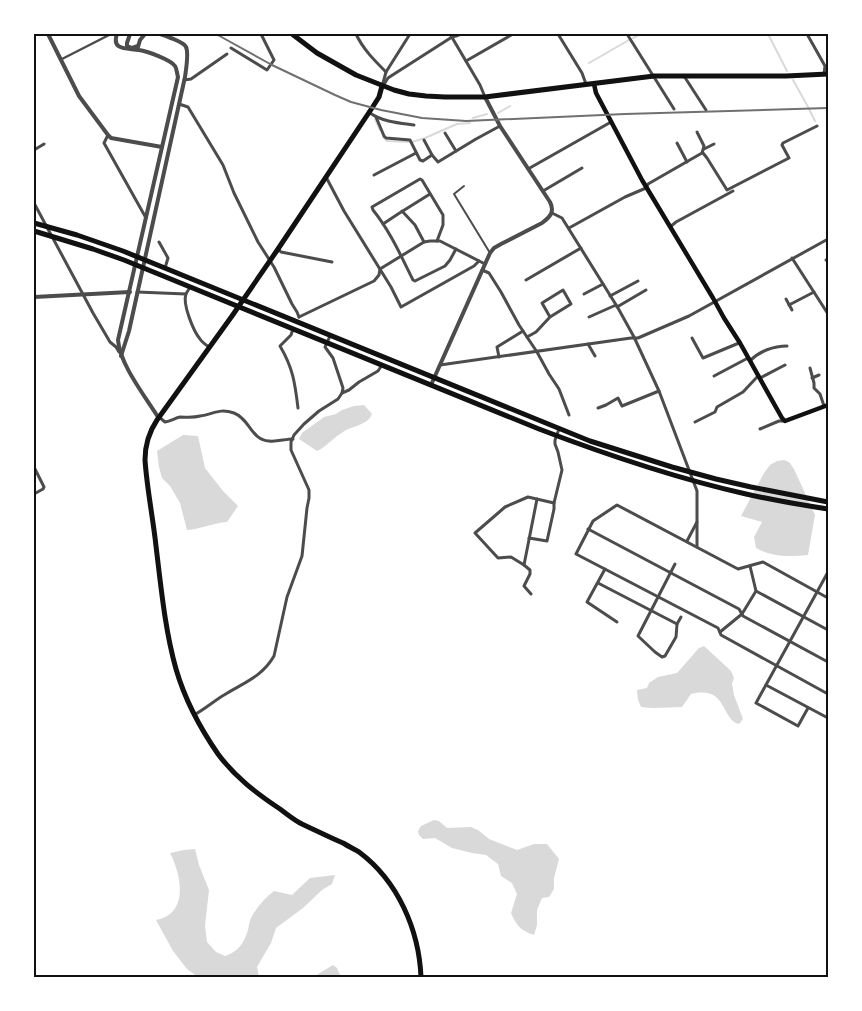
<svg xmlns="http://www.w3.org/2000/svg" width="862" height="1011" font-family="'Exo 2',sans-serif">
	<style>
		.water { fill: #d9d9d9 }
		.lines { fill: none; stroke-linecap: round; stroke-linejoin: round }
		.stream { stroke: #d9d9d9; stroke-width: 2 }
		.service { stroke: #4c4c4c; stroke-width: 2 }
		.pedestrian { stroke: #4c4c4c; stroke-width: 2.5 }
		.minor { stroke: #4c4c4c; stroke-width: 3 }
		.tertiary { stroke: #4c4c4c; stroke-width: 4 }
		.secondary { stroke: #111; stroke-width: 4.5 }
		.primary { stroke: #111; stroke-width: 5 }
		.trunk { stroke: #111; stroke-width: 5 }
		.rail { stroke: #707070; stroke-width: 2 }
		.neatline { fill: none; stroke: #111; stroke-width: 2 }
	</style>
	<rect width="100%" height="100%" fill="#fff"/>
	<!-- water -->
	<g class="water">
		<path d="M364 405 372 414C367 426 353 425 343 432 335 437 328 444 321 449L317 451 299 439 302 433 324 417 336 414 342 410 354 406Z"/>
		<path d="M183 435 198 436 205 468 223 491 238 506 227 522C213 523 201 529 187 530L180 503 170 486 162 478 159 467 157 451Z"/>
		<path d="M784 460 789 462 794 469 815 515 808 555C791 557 772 557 756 548L754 537 762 522 741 516 764 473 770 465 777 461Z"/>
		<path d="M704 646 731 671 734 678 732 684 734 695 743 719 739 724C720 719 728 685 691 694L682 707C668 707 654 709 641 707L638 700 637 690 647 688 649 683 658 677 677 673 699 648Z"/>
		<path d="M434 820 439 821 447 828 471 827 478 830 489 839 517 850 534 844H547L559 859 554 878V889L549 897 542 898 537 910V925L534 935C520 930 517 926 511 913L517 894 512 883 501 876 498 864 486 855 472 853 452 848 435 838 423 839 419 835 418 831 421 826Z"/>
		<path d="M195 849 199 865 209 890 205 926 207 942 216 952 225 956C238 952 244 943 248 930 249 926 249 922 251 918 257 907 264 899 274 891L292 895 310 878 335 875 332 884 322 890 303 908 276 928 271 943 257 967 259 977H198L187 969 173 951 156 920C160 919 164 918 167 916 188 904 179 870 170 853L184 850Z"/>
		<polygon points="333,965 337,968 341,977 315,977 318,974"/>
	</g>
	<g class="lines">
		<!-- stream -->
		<g class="stream">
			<polyline points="768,34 787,71"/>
			<polyline points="633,38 641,34"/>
			<polyline points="589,63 629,40"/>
			<polyline points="793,80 807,105 815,121"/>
			<polyline points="498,113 510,106"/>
			<polyline points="473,118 487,114"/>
			<polyline points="375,119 380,130"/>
			<polyline points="383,137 387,141 412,142 425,138 457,124 470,123"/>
		</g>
		<!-- service -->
		<polyline class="service" points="464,186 454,194 490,253"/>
		<!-- pedestrian -->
		<polyline class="pedestrian" points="62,59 111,34"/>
		<!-- minor -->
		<g class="minor">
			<path d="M356 34C363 49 374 60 386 72"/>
			<polyline points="450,34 480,85 485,97"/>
			<polyline points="558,34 582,73 586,84"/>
			<polyline points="627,34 674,109"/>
			<polyline points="807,34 825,66 824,74"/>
			<polyline points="231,48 267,70 274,60 261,34"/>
			<polyline points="466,61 513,34"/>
			<polyline points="684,76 706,110"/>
			<polyline points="184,80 191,79 227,54"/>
			<polyline points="383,83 386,72 410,34"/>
			<polyline points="383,86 388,78 391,76 452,37 456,36 461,34"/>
			<polyline points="179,104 188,107 223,165 234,193 258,242 274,267 292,304 297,312 299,317"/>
			<path d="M370 113C383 122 399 123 414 125"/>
			<polyline points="376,117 384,136 386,138 410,140 420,160 423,161 432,155"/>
			<polyline points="445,133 456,151"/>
			<polyline points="108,135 104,143 146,218"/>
			<polyline points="424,140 432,155 438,162 476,139 500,126"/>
			<polyline points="677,143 687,162"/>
			<polyline points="704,149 714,144"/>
			<polyline points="34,150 44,144"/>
			<polyline points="703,153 707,158 727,190 789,158 782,145 783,143 817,126"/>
			<polyline points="528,169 611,122"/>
			<polyline points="374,175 416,153"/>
			<polyline points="326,177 344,211 391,287 401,307 474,266 479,261"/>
			<polyline points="543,191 582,168"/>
			<polyline points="34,203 93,313 110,342 116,347 119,352"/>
			<polyline points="402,211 415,225 424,242"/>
			<polyline points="552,213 562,218 618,308 634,337 659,391 697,491 697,547"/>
			<polyline points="383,224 398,214 430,194"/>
			<polyline points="670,227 676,222 733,191"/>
			<polyline points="569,228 625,197 646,188 648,184 702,153 704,146 697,132"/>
			<path d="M437 241 443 225V215L422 180 420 179 372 207 373 210C390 231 401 256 413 280L415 281 445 266 450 260 456 249"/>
			<polyline points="159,242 168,258 165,268"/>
			<polyline points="278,249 281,252 332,262"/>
			<polyline points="792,258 828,314"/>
			<polyline points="826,260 828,259"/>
			<polyline points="482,270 489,273 501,292 519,325 537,352 549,374 559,389 569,415"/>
			<polyline points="526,280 581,248"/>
			<path d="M190 287C190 288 186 293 186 294 182 304 194 332 200 339 202 342 206 345 209 347"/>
			<polyline points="137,292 186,294"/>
			<polyline points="584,294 603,284"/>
			<polyline points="610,296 638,281"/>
			<polyline points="786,299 792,310"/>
			<polyline points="789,305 814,292"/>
			<polyline points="617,307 646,290"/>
			<polyline points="299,317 374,281 379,275 380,269 424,242 430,241 440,241 485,264"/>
			<polyline points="589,317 616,305"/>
			<path d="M293 329 291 335 280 346C293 368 295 383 298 408"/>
			<polyline points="330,336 325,347 333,358 343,388 342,393"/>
			<polyline points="527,337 536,332 550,317 571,304 563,290 542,303 550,317"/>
			<polyline points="692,338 703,358 739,343"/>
			<polyline points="588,344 595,356"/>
			<polyline points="499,357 497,347 523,331"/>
			<path d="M750 361C759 351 774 346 787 346"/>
			<polyline points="440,365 631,338 638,338 689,316 828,239"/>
			<polyline points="810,368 814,383 814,388 820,394 824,406"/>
			<polyline points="714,376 748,358"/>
			<polyline points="760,378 785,365"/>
			<polyline points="812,378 819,375"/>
			<polyline points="598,408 606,405 618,398 622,406 659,391"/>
			<path d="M159 417 165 422C171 421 175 418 180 417 187 417 193 418 200 416 214 414 219 408 234 413 250 419 251 440 269 441 277 442 285 439 293 439"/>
			<polyline points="695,422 715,412 717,407 743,392 758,376"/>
			<polyline points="760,429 779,421 784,421"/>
			<polyline points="34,470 35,469 44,487 43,489 34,494"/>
			<polyline points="588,529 739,609 743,616 828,662"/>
			<polyline points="529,538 547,541 554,509 554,503 562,470 558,452 555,444 555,440 559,429"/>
			<polyline points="687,541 697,522"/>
			<polyline points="675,564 638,636 655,652 662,657 665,656 676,637 677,624 681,617"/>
			<polyline points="524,565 537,499"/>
			<polyline points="605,569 587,602 617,622"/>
			<polyline points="598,583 677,624"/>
			<polyline points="756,591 828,630"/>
			<polyline points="531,594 524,586 530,574 530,570 524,565 511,557 498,558 475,533 505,507 528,497 554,503"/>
			<polyline points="828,598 763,562 738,569 617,505 593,521 576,554 718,628 721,635 828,694"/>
			<polyline points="720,632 742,614 756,591 750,566"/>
			<polyline points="766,685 828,718"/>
			<polyline points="808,708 798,726 756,703 828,572"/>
			<path d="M194 715C205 709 214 701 224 695 243 683 262 677 274 656L287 597 302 556 307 508 309 498V490L291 450V442L294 435 304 424 319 411 338 399 342 393 349 390 359 382 378 371 382 365"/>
		</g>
		<!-- tertiary -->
		<g class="tertiary">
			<polyline points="48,34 79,96 108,135 111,138 162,147"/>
			<path d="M117 34C111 51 128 48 139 50 147 51 171 60 175 66 177 69 177 74 178 77L118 340C120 365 145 396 158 417"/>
			<polyline points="130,34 127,43 127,46 132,48 138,46"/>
			<polyline points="138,47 140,40 145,34"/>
			<polyline points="34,297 130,292"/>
			<path d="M121 356 129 331 185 77C186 69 189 53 186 47 184 42 166 36 160 34"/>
			<path d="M431 385 490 253 494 248 501 244 542 223C550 217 555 212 550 202L500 126 485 97"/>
		</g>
		<!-- secondary -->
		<polyline class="secondary" points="594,84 596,93 642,180 713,298 724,318 740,343 782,418 785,421 828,405"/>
		<!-- primary -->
		<path class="primary" d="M382 86 379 97 372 108 278 249 232 316 157 420C149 432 145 445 145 460 147 489 153 518 156 546 161 587 165 630 176 669 185 700 200 728 218 754 235 777 256 793 280 809 287 814 294 820 302 824 315 830 329 837 343 843 348 846 354 849 359 852 398 881 419 930 421 977"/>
		<!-- trunk -->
		<g class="trunk">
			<polyline points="292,34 317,53 356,75 394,90 409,94 426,96 445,97 485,97 654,76 786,76 828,74"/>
			<polyline points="34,223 77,235 123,251 590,441 672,467 716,479 751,487 828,502"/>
			<path d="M34 231 93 249 124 260 539 429C607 455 675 478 746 494 773 500 801 505 828 509"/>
		</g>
		<!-- rail -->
		<polyline class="rail" points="216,34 272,65 335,95 351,102 381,110 422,118 466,121 625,114 828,108"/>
	</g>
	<!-- border -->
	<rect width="862" height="1011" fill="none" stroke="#ffffff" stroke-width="70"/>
	<rect x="35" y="35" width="792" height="941" class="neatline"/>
</svg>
